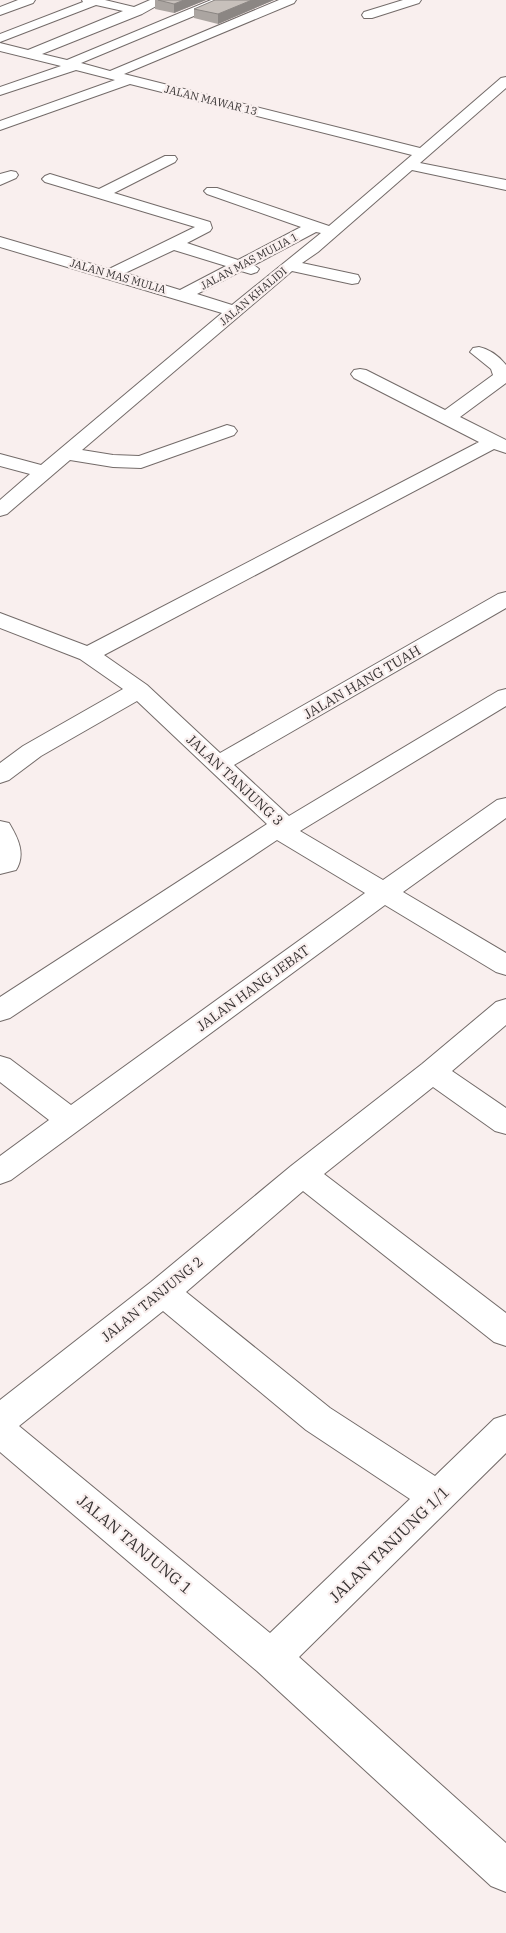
<svg xmlns="http://www.w3.org/2000/svg" width="506" height="1933" font-family="'IBM Plex Serif',serif">
	<style>
		.lines { fill: none; stroke-linecap: round; stroke-linejoin: round }
		.minor-casing { stroke: #736b69; stroke-width: 2 }
		.minor { fill: #fff; fill-rule: evenodd }
		.wall { fill: #aba5a1 }
		.shaded-wall { fill: #8b8683 }
		.building { fill: #c7c0bb; stroke: #8b8683 }
		.labels { text-anchor: middle; stroke-width: 4.5; stroke-linejoin: round; paint-order: stroke }
		.far-street-label { font-size: 11px; fill: #373333; stroke: #f9efee }
		.street-label { font-size: 14px; fill: #373333; stroke: #f9efee }
		.near-street-label { font-size: 16px; fill: #373333; stroke: #f9efee }
	</style>
	<rect width="100%" height="100%" fill="#f9efee"/>
	<g class="lines">
		<defs>
			<g id="minor">
				<polygon points="18,0 35,0 33,3 0,15 0,7"/>
				<path d="M82 0H105L134 7 150 0H167L142 14 42 54 67 60 211 0H227L225 3 81 63 110 71 279 0H296L294 3 124 74 420 148 501 78 506 77V88L420 163 506 180V190L412 170 318 252 302 263 358 275 360 279 358 283 352 284 292 271 82 450 113 455 139 456 227 425 234 427 237 431 234 435 141 468 113 467 70 460 7 514 0 516V500L30 474 0 466V454L41 465 222 313 0 247V237L109 269 195 227 45 182 42 179 45 176 50 174 99 189 165 156H175L177 159 175 162 114 193 210 222 212 228 210 231 187 243 238 260 301 227 207 194 204 191 207 188H217L329 226 412 155 130 84 0 130V121L115 80 76 70 0 95V87L61 66 0 51V43L28 50 123 11 96 5 0 42V34L83 2ZM316 232 321 233 232 305 197 294 241 271 251 274 257 272 259 269 254 265ZM174 250 226 266 180 290 125 273Z"/>
				<polygon points="403,0 421,0 419,3 372,18 364,18 362,15 364,12"/>
				<polygon points="11,171 16,172 18,175 16,178 0,185 0,174"/>
				<path d="M479 347C489 349 499 356 506 365V383L460 417 506 440V453L494 449 104 655 147 685 220 753 498 594 506 592V608L234 765 289 816 498 691 506 689V706L300 831 383 880 497 800 506 798V818L403 892 506 953V975L496 972 385 905 11 1180 0 1184V1156L49 1120 0 1082V1056L10 1059 71 1105 365 893 277 840 10 1018 0 1021V997L267 824 137 701 41 756 9 780 0 783V763L23 746 123 689 80 659 0 628V613L87 646 479 442 354 378 351 374 354 370 360 369 366 370 445 410 493 375 491 369 470 352 473 348Z"/>
				<path d="M0 821 9 823C18 838 26 854 16 870L0 874Z"/>
				<path d="M506 999V1025L452 1071 506 1108V1134L495 1131 433 1087 324 1174 506 1313V1346L494 1342 303 1191 186 1292 330 1408 435 1476 494 1419 506 1415V1453L299 1657 506 1843V1892L491 1886 257 1671 0 1452V1400L151 1282 291 1166 422 1064 496 1002ZM163 1311 306 1430 410 1499 270 1633 19 1426Z"/>
			</g>
		</defs>
		<!-- minor casing -->
		<use href="#minor" class="minor-casing"/>
		<!-- minor -->
		<use href="#minor" class="minor"/>
	</g>
	<!-- wall -->
	<g class="wall">
		<polygon points="155,0 206,0 174,13 155,9"/>
		<polygon points="215,0 274,0 218,24 194,18 194,9"/>
	</g>
	<!-- shaded-wall -->
	<g class="shaded-wall">
		<polygon points="184,0 206,0 174,13 174,4"/>
		<polygon points="252,0 274,0 218,24 218,14"/>
	</g>
	<!-- building -->
	<g class="building">
		<polygon points="158,0 184,0 174,4"/>
		<polygon points="215,0 252,0 218,14 194,9"/>
	</g>
	<g class="labels">
		<!-- far-street labels -->
		<g class="far-street-label">
			<text transform="translate(211 100) rotate(14)" y="4">JALAN MAWAR 13</text>
			<text transform="translate(249 261) rotate(-28)" y="4">JALAN MAS MULIA 1</text>
			<text transform="translate(118 276) rotate(16)" y="4">JALAN MAS MULIA</text>
			<text transform="translate(253 296) rotate(-40)" y="4">JALAN KHALIDI</text>
		</g>
		<!-- street labels -->
		<g class="street-label">
			<text transform="translate(362 682) rotate(-30)" y="5">JALAN HANG TUAH</text>
			<text transform="translate(235 780) rotate(43)" y="5">JALAN TANJUNG 3</text>
			<text transform="translate(253 988) rotate(-36)" y="5">JALAN HANG JEBAT</text>
			<text transform="translate(152 1299) rotate(-39)" y="5">JALAN TANJUNG 2</text>
		</g>
		<!-- near-street labels -->
		<g class="near-street-label">
			<text transform="translate(135 1544) rotate(40)" y="6">JALAN TANJUNG 1</text>
			<text transform="translate(389 1544) rotate(-44)" y="6">JALAN TANJUNG 1/1</text>
		</g>
	</g>
</svg>
